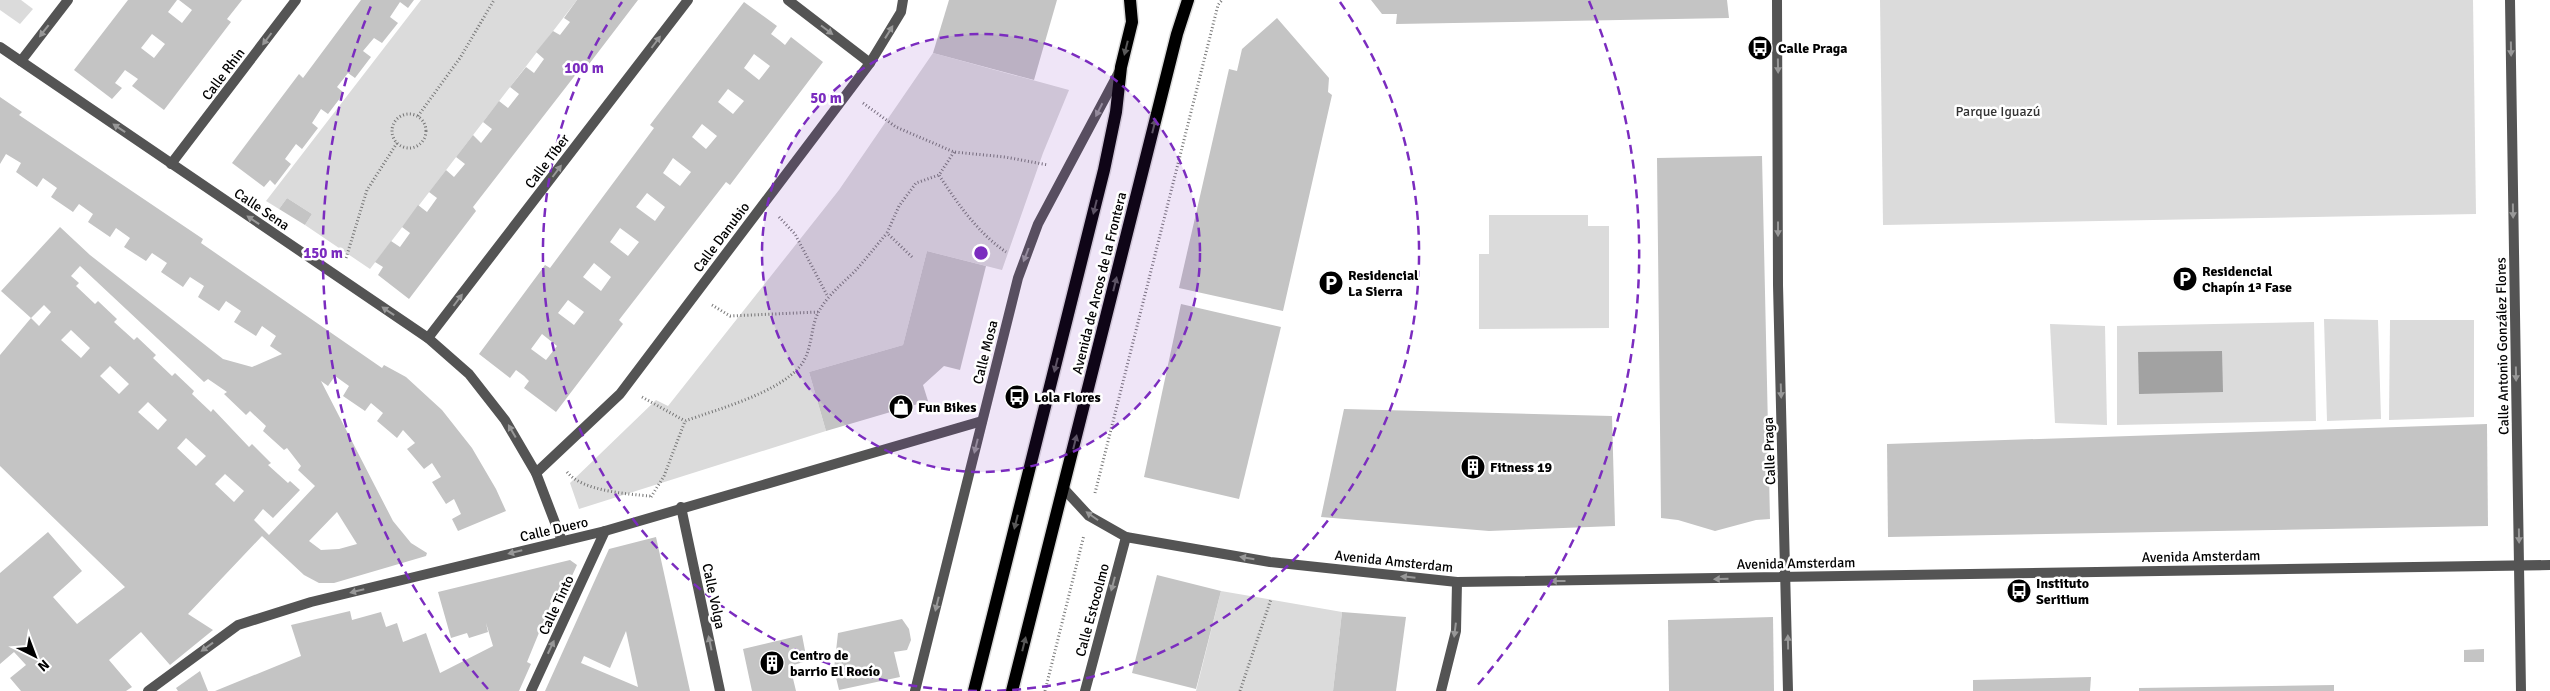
<svg xmlns="http://www.w3.org/2000/svg" width="2550" height="691" font-family="Signika,sans-serif">
	<style>
		.green { fill: #dbdbdb }
		.water { fill: #a2a2a2 }
		.building { fill: #c4c4c4; fill-rule: evenodd }
		.lines { fill: none; stroke-linecap: round; stroke-linejoin: round }
		.primary-casing { stroke: #dbdbdb; stroke-width: 15 }
		.path { stroke: #767676; stroke-width: 3; stroke-dasharray: 1 2.5; stroke-linecap: butt }
		.street { stroke: #545454; stroke-width: 10 }
		.primary { stroke: #000; stroke-width: 12 }
		.oneway { fill: #989898 }
		.oneway2 { fill: #595959 }
		.ring { fill: none; stroke: #7b2cbf; stroke-width: 2.5; stroke-dasharray: 9 6 }
		.labels { text-anchor: middle; stroke-width: 5; stroke-linejoin: round; paint-order: stroke }
		.poi-label { font-size: 14px; font-weight: bold; fill: #000; stroke: #fff; text-anchor: start }
		.street-label { font-size: 14px; fill: #000; stroke: #fff }
		.park-label { font-size: 14px; fill: #323232; stroke: #fff }
		.centre { fill: #7b2cbf; stroke: #fff; stroke-width: 2.5 }
		.ring-label { font-size: 15px; text-anchor: middle; font-weight: bold; fill: #7b2cbf; stroke: #fff; stroke-width: 5; stroke-linejoin: round; paint-order: stroke }
	</style>
	<rect width="100%" height="100%" fill="#fff"/>
	<!-- green -->
	<g class="green">
		<polygon points="0,0 21,0 33,9 20,24 0,10"/>
		<polygon points="421,0 577,0 370,269 305,225 312,214 287,198 279,209 266,201"/>
		<polygon points="1880,0 2473,0 2476,214 1883,225"/>
		<polygon points="933,53 1069,90 1043,153 1002,270 927,251 903,345 809,372 826,431 579,509 570,483 656,400 668,406 839,190"/>
		<polygon points="1489,215 1588,215 1588,226 1609,226 1609,328 1479,329 1479,254 1489,254"/>
		<polygon points="2324,319 2378,320 2381,419 2327,421"/>
		<polygon points="2390,320 2474,320 2474,417 2389,420"/>
		<polygon points="2314,322 2316,421 2117,425 2117,326"/>
		<polygon points="2050,324 2105,326 2107,425 2055,423"/>
		<polygon points="1221,591 1342,612 1333,691 1196,691"/>
	</g>
	<!-- water -->
	<polygon class="water" points="2222,351 2223,392 2139,394 2138,352"/>
	<!-- building -->
	<g class="building">
		<path d="M128 0H177L168 12 182 23 192 10 179 0H242L227 19 231 22 164 110 132 86 138 79 125 70 115 83 122 88 112 99 74 70ZM152 34 165 44 154 58 141 48Z"/>
		<polygon points="361,0 414,0 408,8 400,2 390,17 398,23 382,43 374,38 363,51 371,57 355,78 348,73 337,87 344,93 328,114 321,109 312,123 318,128 302,149 296,144 285,159 291,164 275,185 270,180 264,187 232,163 299,74 303,78"/>
		<polygon points="577,0 638,0 583,72 580,69 473,207 476,211 409,299 378,275 383,267 375,262 391,241 400,247 410,233 402,227 418,205 427,212 437,198 429,192 446,170 454,177 465,164 456,157 473,135 481,143 492,129 483,122 499,101 508,108 519,94 510,87 526,67 534,73 544,59 536,52 553,31 560,35 570,22 564,18"/>
		<polygon points="949,0 1057,0 1034,80 933,53"/>
		<polygon points="1371,0 1727,0 1729,18 1396,24 1397,14 1382,14"/>
		<path d="M744 2 777 26 771 34 779 40 785 45 791 37 823 62 730 185 726 182 619 320 623 324 556 412 524 388 529 381 524 376 516 370 510 378 479 354 545 265 550 268 654 128 650 125ZM754 54 770 66 759 80 744 68ZM728 89 744 101 733 114 718 102ZM702 124 717 136 706 149 692 137ZM673 158 691 172 680 186 663 173ZM647 193 665 207 655 221 636 207ZM620 228 639 242 628 256 610 242ZM594 263 611 277 601 291 583 277ZM568 300 584 312 574 325 558 313ZM542 334 557 346 546 360 531 349Z"/>
		<polygon points="1277,18 1329,78 1328,92 1332,95 1283,311 1179,288 1229,69 1237,71 1242,49"/>
		<path d="M0 97 22 112 19 115 203 239 201 243 382 368 384 365 406 377 442 410 472 448 496 489 506 511 458 531 452 519 461 514 454 499 446 504 432 482 441 477 432 463 424 469 407 449 415 443 403 430 397 438 377 421 383 413 371 403 365 411 343 396 349 386 335 376 328 386 321 381 393 521 411 543 427 553 426 556 334 583H319L304 575 262 536 188 614 213 630 170 665 141 632 109 660 132 687 126 691H21L10 678 26 665 14 652 0 664V573L48 532 82 571 53 597 77 624 125 587 0 466V355L31 318 39 326 51 312 44 305 31 318 1 291 60 227 90 255 223 359 252 367 282 354 270 346 276 336 262 326 256 336 234 322 241 311 226 301 219 311 198 297 204 286 190 277 183 287 161 272 167 263 152 253 146 261 124 247 130 238 116 228 110 237 88 222 93 214 79 204 73 212 51 197 57 188 43 178 37 187 16 172 21 163 6 154 0 164ZM80 266 204 382 208 379 227 392 224 394 246 415 250 411 266 426 263 431 284 450 287 448 301 466 298 470 315 486 269 535 254 520 263 509 273 518 300 490 290 481 288 483 268 465 271 463 252 444 249 447 213 409 211 412 192 394 194 391 175 373 172 376 153 358 156 355 137 337 134 340 114 322 117 319 98 301 95 304 76 286 79 283 71 276ZM71 330 90 348 81 358 61 340ZM110 366 129 384 119 394 100 376ZM148 402 167 420 158 430 138 412ZM186 438 206 456 196 466 177 448ZM225 474 244 491 234 502 215 484ZM337 512 357 544 339 549 321 550 309 541Z"/>
		<polygon points="1762,156 1770,519 1756,520 1715,531 1678,520 1661,518 1657,158"/>
		<polygon points="287,198 312,214 305,225 279,209"/>
		<polygon points="927,251 986,266 960,370 944,366 923,385 928,401 826,431 809,372 903,345"/>
		<polygon points="1181,304 1281,327 1239,499 1144,477"/>
		<polygon points="1344,409 1612,416 1615,526 1489,531 1321,517"/>
		<polygon points="2487,424 2488,526 1888,537 1887,444"/>
		<path d="M656 537 690 691H545L609 549ZM626 631 638 687 581 663 584 656 610 668Z"/>
		<polygon points="570,560 577,565 559,604 552,601 527,662 531,664 519,691 215,691 301,656 291,625 350,611 352,620 381,612 386,627 397,623 403,642 426,633 440,673 493,646 486,623 488,632 469,638 467,633 451,638 438,592"/>
		<polygon points="1157,575 1221,591 1196,689 1132,673"/>
		<polygon points="1342,612 1406,617 1396,691 1333,691"/>
		<polygon points="1773,617 1774,691 1669,691 1668,620"/>
		<polygon points="902,619 909,629 911,640 907,650 894,652 900,677 839,690 834,669 838,633"/>
		<polygon points="802,635 807,661 790,666 796,691 752,691 743,649"/>
		<polygon points="2484,649 2484,662 2464,662 2464,650"/>
		<polygon points="200,671 208,691 178,691 176,688"/>
		<polygon points="2091,677 2090,691 1973,691 1973,680"/>
		<polygon points="2334,685 2334,691 2139,691 2139,688"/>
	</g>
	<g class="lines">
		<defs>
			<g id="primary">
				<polyline points="974,691 1104,170 1116,112 1121,67 1132,22 1130,0"/>
				<polyline points="1012,691 1177,34 1188,0"/>
			</g>
		</defs>
		<!-- primary casing -->
		<use href="#primary" class="primary-casing"/>
		<!-- path -->
		<g class="path">
			<polyline points="863,103 896,127 954,152 1005,157 1048,165"/>
			<circle cx="409" cy="131" r="17"/>
			<polyline points="418,116 460,58 494,0"/>
			<path d="M954 152 939 175C957 203 978 233 1006 252"/>
			<polyline points="779,217 795,234 828,297"/>
			<polyline points="912,257 887,233 899,206 916,183 939,175"/>
			<polyline points="346,258 367,190 397,143"/>
			<polyline points="712,305 730,316 818,312"/>
			<polyline points="642,397 685,421"/>
			<path d="M567 472C582 491 627 494 650 496"/>
			<polyline points="1095,493 1218,5 1222,0"/>
			<path d="M651 497 664 476 685 421C718 409 779 393 801 365 813 349 810 327 819 311 828 295 842 284 855 271 866 259 876 246 887 233"/>
			<polyline points="1045,691 1084,535"/>
			<polyline points="1240,691 1271,599"/>
		</g>
		<!-- street -->
		<g class="street">
			<polyline points="788,0 870,63"/>
			<polyline points="1777,0 1778,285 1788,691"/>
			<polyline points="2510,0 2521,691"/>
			<polyline points="0,47 428,338 469,374 505,420 536,473 562,541"/>
			<polyline points="21,61 68,0"/>
			<polyline points="171,164 296,0"/>
			<polyline points="428,338 688,0"/>
			<polyline points="536,473 620,394 870,63 901,12 903,0"/>
			<polyline points="1064,489 1089,516 1126,537 1270,562 1457,582 2550,565"/>
			<polyline points="681,507 720,691"/>
			<polyline points="148,691 238,625 311,602 605,531 982,421"/>
			<polyline points="531,691 605,531"/>
			<polyline points="915,691 1018,278 1038,224 1119,72"/>
			<polyline points="1085,691 1126,537"/>
			<polyline points="1441,691 1456,631 1457,582"/>
		</g>
		<!-- primary -->
		<use href="#primary" class="primary"/>
	</g>
	<!-- one-way arrows -->
	<defs><path id="oneway-solid" d="M-6-.8H1V-3.2L6.5 0L1 3.2V.8H-6Z" transform="scale(1.25)"/></defs>
	<g class="oneway">
		<use href="#oneway-solid" transform="translate(827 30) rotate(37)"/>
		<use href="#oneway-solid" transform="translate(44 31) rotate(128)"/>
		<use href="#oneway-solid" transform="translate(889 32) rotate(-58)"/>
		<use href="#oneway-solid" transform="translate(267 39) rotate(127)"/>
		<use href="#oneway-solid" transform="translate(656 42) rotate(-53)"/>
		<use href="#oneway-solid" transform="translate(2511 49) rotate(89)"/>
		<use href="#oneway-solid" transform="translate(1778 66) rotate(89)"/>
		<use href="#oneway-solid" transform="translate(1099 110) rotate(117)"/>
		<use href="#oneway-solid" transform="translate(119 128) rotate(-146)"/>
		<use href="#oneway-solid" transform="translate(557 171) rotate(-53)"/>
		<use href="#oneway-solid" transform="translate(2513 211) rotate(89)"/>
		<use href="#oneway-solid" transform="translate(253 220) rotate(-146)"/>
		<use href="#oneway-solid" transform="translate(1778 229) rotate(90)"/>
		<use href="#oneway-solid" transform="translate(1026 255) rotate(111)"/>
		<use href="#oneway-solid" transform="translate(458 300) rotate(-53)"/>
		<use href="#oneway-solid" transform="translate(388 311) rotate(-146)"/>
		<use href="#oneway-solid" transform="translate(2516 374) rotate(89)"/>
		<use href="#oneway-solid" transform="translate(1781 391) rotate(88)"/>
		<use href="#oneway-solid" transform="translate(512 431) rotate(-120)"/>
		<use href="#oneway-solid" transform="translate(976 446) rotate(104)"/>
		<use href="#oneway-solid" transform="translate(1092 516) rotate(-145)"/>
		<use href="#oneway-solid" transform="translate(2519 536) rotate(89)"/>
		<use href="#oneway-solid" transform="translate(515 552) rotate(166)"/>
		<use href="#oneway-solid" transform="translate(1247 558) rotate(-170)"/>
		<use href="#oneway-solid" transform="translate(1408 577) rotate(-174)"/>
		<use href="#oneway-solid" transform="translate(1721 579) rotate(179)"/>
		<use href="#oneway-solid" transform="translate(1558 581) rotate(180)"/>
		<use href="#oneway-solid" transform="translate(1113 584) rotate(105)"/>
		<use href="#oneway-solid" transform="translate(357 591) rotate(166)"/>
		<use href="#oneway-solid" transform="translate(937 604) rotate(104)"/>
		<use href="#oneway-solid" transform="translate(1455 630) rotate(97)"/>
		<use href="#oneway-solid" transform="translate(1788 642) rotate(-91)"/>
		<use href="#oneway-solid" transform="translate(710 643) rotate(-102)"/>
		<use href="#oneway-solid" transform="translate(207 647) rotate(144)"/>
		<use href="#oneway-solid" transform="translate(551 647) rotate(-65)"/>
	</g>
	<g class="oneway2">
		<use href="#oneway-solid" transform="translate(1126 48) rotate(104)"/>
		<use href="#oneway-solid" transform="translate(1154 126) rotate(-76)"/>
		<use href="#oneway-solid" transform="translate(1095 207) rotate(104)"/>
		<use href="#oneway-solid" transform="translate(1115 284) rotate(-76)"/>
		<use href="#oneway-solid" transform="translate(1056 365) rotate(104)"/>
		<use href="#oneway-solid" transform="translate(1075 442) rotate(-76)"/>
		<use href="#oneway-solid" transform="translate(1016 522) rotate(104)"/>
		<use href="#oneway-solid" transform="translate(1024 644) rotate(-76)"/>
	</g>
	<!-- distance rings -->
	<circle cx="981" cy="253" r="219" fill="#7b2cbf" fill-opacity=".12"/>
	<g class="ring">
		<circle cx="981" cy="253" r="219"/>
		<path d="M977 691A438 438 0 0 1 622 2M1340 2A438 438 0 0 1 985 691"/>
		<path d="M488 689A658 658 0 0 1 373 1M1589 1A658 658 0 0 1 1474 689"/>
	</g>
	<!-- icons -->
	<defs>
		<symbol id="bus-disc" viewBox="-11 -11 22 22"><circle r="9.5" fill="#000" stroke="#fff"/><path d="M-5-6H5V4H4V6H2V4H-2V6H-4V4H-5ZM-3.5-4V0h7V-4ZM-3.5 1.2v1.5H-2V1.2ZM2 1.2v1.5H3.5V1.2Z" fill="#fff"/></symbol>
		<symbol id="parking-disc" viewBox="-11 -11 22 22"><circle r="9.5" fill="#000" stroke="#fff"/><path d="M-3.5-5.5H1a3.5 3.5 0 0 1 0 7H-1V5.5H-3.5ZM-1-3.4V-.6H.8a1.4 1.4 0 0 0 0-2.8Z" fill="#fff"/></symbol>
		<symbol id="shop-disc" viewBox="-11 -11 22 22"><circle r="9.5" fill="#000" stroke="#fff"/><path d="M-5-2.5h2.3a2.7 3.5 0 0 1 5.4 0H5L5.5 6h-11ZM-1.5-2.5h3a1.5 2.3 0 0 0-3 0Z" fill="#fff"/></symbol>
		<symbol id="building-disc" viewBox="-11 -11 22 22"><circle r="9.5" fill="#000" stroke="#fff"/><path d="M-4-6H4V6H1V3H-1V6H-4ZM-2.5-4.3h1.7v1.8h-1.7ZM.8-4.3h1.7v1.8H.8ZM-2.5-1h1.7V.8h-1.7ZM.8-1h1.7V.8H.8Z" fill="#fff"/></symbol>
	</defs>
	<g fill-rule="evenodd">
		<use href="#bus-disc" x="1746" y="34" width="28" height="28"/>
		<use href="#parking-disc" x="2171" y="265" width="28" height="28"/>
		<use href="#parking-disc" x="1317" y="269" width="28" height="28"/>
		<use href="#bus-disc" x="1003" y="383" width="28" height="28"/>
		<use href="#shop-disc" x="887" y="393" width="28" height="28"/>
		<use href="#building-disc" x="1459" y="453" width="28" height="28"/>
		<use href="#bus-disc" x="2005" y="577" width="28" height="28"/>
		<use href="#building-disc" x="758" y="649" width="28" height="28"/>
	</g>
	<g class="labels">
		<!-- poi labels -->
		<g class="poi-label">
			<text x="1778" y="53">Calle Praga</text>
			<text x="2202" y="276">Residencial<tspan x="2202" dy="16">Chapín 1ª Fase</tspan></text>
			<text x="1348" y="280">Residencial<tspan x="1348" dy="16">La Sierra</tspan></text>
			<text x="1034" y="402">Lola Flores</text>
			<text x="918" y="412">Fun Bikes</text>
			<text x="1490" y="472">Fitness 19</text>
			<text x="2036" y="588">Instituto<tspan x="2036" dy="16">Seritium</tspan></text>
			<text x="790" y="660">Centro de<tspan x="790" dy="16">barrio El Rocío</tspan></text>
		</g>
		<!-- street labels -->
		<g class="street-label">
			<text transform="translate(223 74) rotate(-53)" y="5">Calle Rhin</text>
			<text transform="translate(547 161) rotate(-53)" y="5">Calle Tíber</text>
			<text transform="translate(262 209) rotate(34)" y="5">Calle Sena</text>
			<text transform="translate(721 237) rotate(-53)" y="5">Calle Danubio</text>
			<text transform="translate(1099 283) rotate(-76)" y="5">Avenida de Arcos de la Frontera</text>
			<text transform="translate(2502 346) rotate(-91)" y="5">Calle Antonio González Flores</text>
			<text transform="translate(985 352) rotate(-76)" y="5">Calle Mosa</text>
			<text transform="translate(1769 451) rotate(-92)" y="5">Calle Praga</text>
			<text transform="translate(554 529) rotate(-13)" y="5">Calle Duero</text>
			<text transform="translate(2201 556) rotate(-1)" y="5">Avenida Amsterdam</text>
			<text transform="translate(1394 561) rotate(6)" y="5">Avenida Amsterdam</text>
			<text transform="translate(1796 563) rotate(-1)" y="5">Avenida Amsterdam</text>
			<text transform="translate(714 596) rotate(78)" y="5">Calle Volga</text>
			<text transform="translate(556 605) rotate(-65)" y="5">Calle Tinto</text>
			<text transform="translate(1092 610) rotate(-75)" y="5">Calle Estocolmo</text>
		</g>
		<!-- park labels -->
		<g class="park-label">
			<text x="1998" y="116">Parque Iguazú</text>
		</g>
	</g>
	<circle cx="981" cy="253" r="8" class="centre"/>
	<g class="ring-label">
		<text x="584" y="73">100 m</text>
		<text x="826" y="103">50 m</text>
		<text x="323" y="258">150 m</text>
	</g>
	<!-- north arrow -->
	<g transform="translate(35 656) rotate(138)" stroke="#ffffff" stroke-width="4" paint-order="stroke">
	<path d="M0-4L9 19L0 12L-9 19Z" fill="#000000"/>
	<text y="-8" font-size="14" font-weight="bold" text-anchor="middle" fill="#000000">N</text>
	</g>
</svg>
